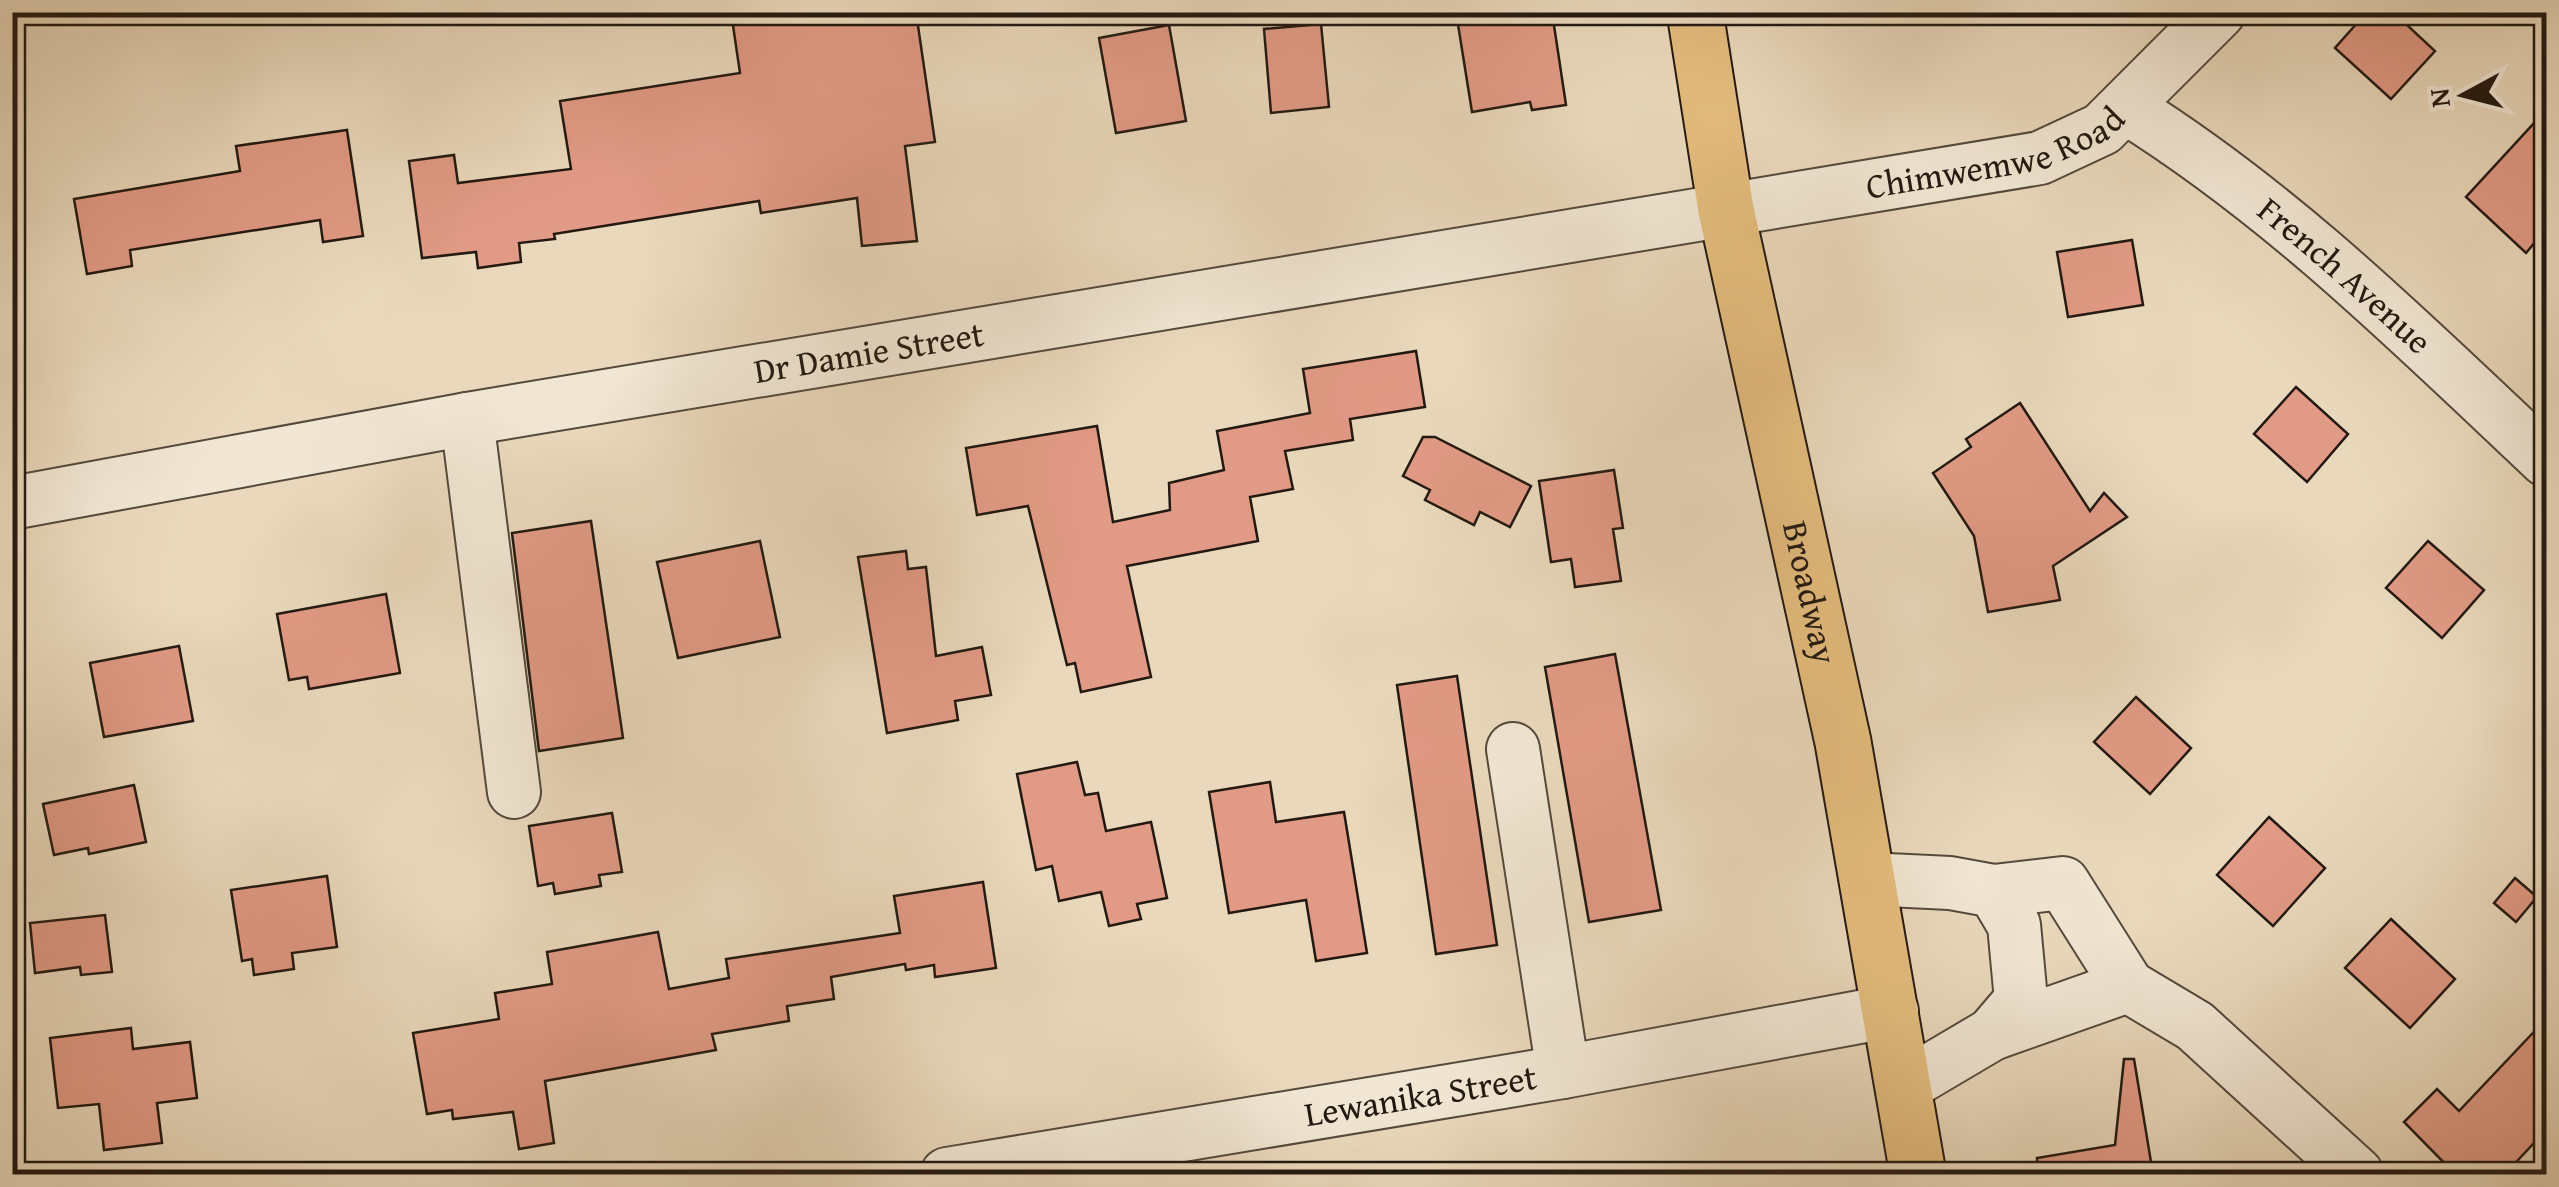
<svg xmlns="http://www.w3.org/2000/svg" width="2559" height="1187" font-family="'Gentium Book Plus',serif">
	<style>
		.building { fill: #e19a85; stroke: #231911; stroke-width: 2.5 }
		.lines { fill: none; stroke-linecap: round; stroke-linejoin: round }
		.minor-casing { stroke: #54493c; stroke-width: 56 }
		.major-casing { stroke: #231911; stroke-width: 59 }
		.minor { stroke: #f1e6d3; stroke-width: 52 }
		.major { stroke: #e4bc7e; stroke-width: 55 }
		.labels { text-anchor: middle; stroke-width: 10; stroke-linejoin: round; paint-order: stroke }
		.street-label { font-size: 35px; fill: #231911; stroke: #f1e6d3 }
	</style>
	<rect width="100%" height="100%" fill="#e9d8bb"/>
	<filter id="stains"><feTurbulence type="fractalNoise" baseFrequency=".002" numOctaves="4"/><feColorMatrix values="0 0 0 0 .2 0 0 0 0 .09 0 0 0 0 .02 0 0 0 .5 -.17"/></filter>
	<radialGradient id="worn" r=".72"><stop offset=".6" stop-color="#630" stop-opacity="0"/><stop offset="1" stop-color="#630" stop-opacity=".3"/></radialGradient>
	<!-- building -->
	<g class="building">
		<polygon points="731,12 916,12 935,142 905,146 917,241 862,246 857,198 761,213 759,201 554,234 555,239 519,243 521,262 478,268 476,252 422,258 409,161 454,155 458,183 571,169 560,101 740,73"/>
		<polygon points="1456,12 1552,12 1566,105 1532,110 1530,102 1472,112"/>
		<polygon points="2367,12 2393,12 2435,51 2391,99 2335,48"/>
		<polygon points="1321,24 1329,107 1271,113 1264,29"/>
		<polygon points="1169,25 1186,121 1116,133 1099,38"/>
		<polygon points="2546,110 2546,229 2526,253 2466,197"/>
		<polygon points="347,130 363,236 323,242 320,220 130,250 132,266 87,274 74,199 240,171 236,146"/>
		<polygon points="2132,240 2143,305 2068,317 2057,252"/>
		<polygon points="1416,351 1425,407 1350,419 1353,440 1285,451 1293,489 1250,497 1258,541 1127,566 1151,677 1081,692 1075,663 1067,665 1028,506 977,515 966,448 1097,426 1113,522 1170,510 1169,483 1224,470 1217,431 1310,413 1303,369"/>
		<polygon points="2296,387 2348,434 2307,482 2254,434"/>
		<polygon points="2020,403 2090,511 2104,493 2127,517 2053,566 2060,600 1988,612 1974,536 1933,473 1971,447 1966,439"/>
		<polygon points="1423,437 1435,437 1531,486 1510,527 1480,512 1474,525 1425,500 1430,490 1403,476"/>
		<polygon points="1614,470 1623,528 1613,529 1621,581 1575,587 1571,559 1551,562 1539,481"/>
		<polygon points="591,521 623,738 539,751 512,533"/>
		<polygon points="760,541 780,637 678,658 657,562"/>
		<polygon points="2428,541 2484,590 2442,638 2386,588"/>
		<polygon points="906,551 908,569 926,567 936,656 982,647 991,695 955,701 958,720 887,733 858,557"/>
		<polygon points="386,594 400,673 309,689 307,677 289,680 277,614"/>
		<polygon points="179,646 193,721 104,737 90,663"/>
		<polygon points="1615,654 1661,910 1589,922 1545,667"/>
		<polygon points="1457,676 1497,945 1436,954 1397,685"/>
		<polygon points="2136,697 2191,748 2150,794 2094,742"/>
		<polygon points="1077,762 1085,795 1098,793 1106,831 1151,822 1167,898 1137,904 1141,919 1109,926 1101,892 1059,901 1052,866 1036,870 1017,774"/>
		<polygon points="1270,782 1276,822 1344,812 1367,953 1316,961 1306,900 1229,913 1209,792"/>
		<polygon points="134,785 146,842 89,854 88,848 54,855 43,804"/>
		<polygon points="612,813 622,872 599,875 601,886 555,894 553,883 538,886 529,826"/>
		<polygon points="2269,817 2325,868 2273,926 2217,875"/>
		<polygon points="327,876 337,947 292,953 294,969 254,975 252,959 242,961 231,890"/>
		<polygon points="2515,878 2537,897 2516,922 2494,903"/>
		<polygon points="983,882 996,968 935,977 934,965 906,970 905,964 831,977 834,999 787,1006 789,1021 712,1034 716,1050 545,1081 554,1143 519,1149 513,1112 453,1119 452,1110 427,1114 413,1033 499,1019 495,993 552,984 547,952 658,932 669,989 729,978 726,959 900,933 894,896"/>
		<polygon points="105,915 112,972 81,975 80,967 35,973 30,923"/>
		<polygon points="2391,919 2455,979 2410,1028 2345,968"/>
		<polygon points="2546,1019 2546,1130 2505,1174 2455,1174 2404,1122 2437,1089 2459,1111"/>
		<polygon points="131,1028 133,1049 190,1042 197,1098 157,1103 162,1143 104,1150 99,1104 58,1108 50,1038"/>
		<polygon points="2124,1059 2134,1059 2153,1174 2038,1174 2037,1158 2115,1145"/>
	</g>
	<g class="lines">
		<defs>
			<g id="minor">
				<path id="s1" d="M2127 108C2284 206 2413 335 2546 460"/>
				<polyline points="467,419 514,792"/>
				<path id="s2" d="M12 503 467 419 2040 158 2102 129 2219 12"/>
				<polyline points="1513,749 1563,1072"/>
				<polyline points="1867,879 1950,883 1994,891 2014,925 2021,1000 1992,1034 1904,1086"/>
				<polyline points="1994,891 2063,883 2128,986 2195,1026 2357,1174"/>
				<polyline points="1992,1034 2128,986"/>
				<path id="s3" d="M947 1174 1563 1072 1892 1011"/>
			</g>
			<g id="major">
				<path id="s4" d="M1695 12 1726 210 1843 742 1918 1174"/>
			</g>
		</defs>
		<!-- minor casing -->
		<use href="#minor" class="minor-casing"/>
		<!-- major casing -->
		<use href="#major" class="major-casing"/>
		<!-- minor -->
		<use href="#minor" class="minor"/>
		<!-- major -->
		<use href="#major" class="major"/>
	</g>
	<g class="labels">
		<!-- street labels -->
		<g class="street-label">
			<text dy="12" stroke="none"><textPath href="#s2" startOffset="2015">Chimwemwe Road</textPath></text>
			<text dy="12" stroke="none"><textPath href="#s1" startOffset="275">French Avenue</textPath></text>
			<text dy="12" stroke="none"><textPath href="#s2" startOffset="870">Dr Damie Street</textPath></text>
			<text dy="12" stroke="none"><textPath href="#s4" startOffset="592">Broadway</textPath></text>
			<text dy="12" stroke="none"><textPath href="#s3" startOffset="480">Lewanika Street</textPath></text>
		</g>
	</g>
	<!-- margin -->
	<rect width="2559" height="1187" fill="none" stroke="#e9d8bb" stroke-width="50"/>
	<rect x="15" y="15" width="2529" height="1157" fill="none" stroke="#231911" stroke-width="5"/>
	<rect x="25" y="25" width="2509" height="1137" fill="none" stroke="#231911" stroke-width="2.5"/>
	<!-- north arrow -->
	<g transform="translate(2464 95) rotate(263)" stroke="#f1e6d3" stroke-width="8" paint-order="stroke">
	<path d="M0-8L18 38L0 25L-18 38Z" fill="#231911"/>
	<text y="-15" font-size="28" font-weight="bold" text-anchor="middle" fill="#231911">N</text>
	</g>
	<rect width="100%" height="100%" filter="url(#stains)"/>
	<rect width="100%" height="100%" fill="url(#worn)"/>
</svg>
